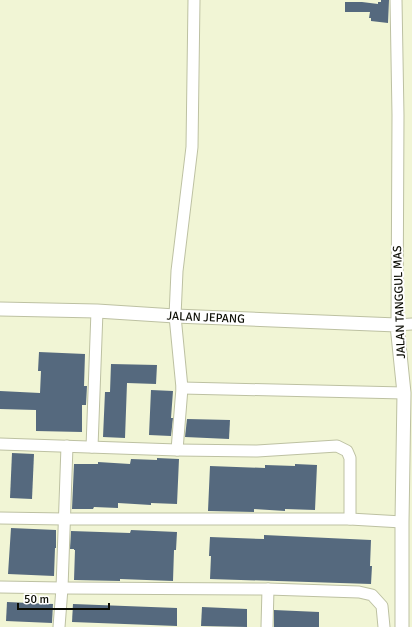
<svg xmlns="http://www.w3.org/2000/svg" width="412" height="627" font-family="Signika,sans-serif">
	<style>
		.building { fill: #55697e }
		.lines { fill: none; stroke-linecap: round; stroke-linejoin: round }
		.minor-casing { stroke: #bdc1a2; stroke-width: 13 }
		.tertiary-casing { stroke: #bdc1a2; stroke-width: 15 }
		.minor { stroke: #fff; stroke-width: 11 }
		.tertiary { stroke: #fff; stroke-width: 13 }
		.labels { text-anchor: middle; stroke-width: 4; stroke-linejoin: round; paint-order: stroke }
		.street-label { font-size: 12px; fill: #0b0c03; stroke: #fff }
	</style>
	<rect width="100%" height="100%" fill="#f1f5d5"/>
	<!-- building -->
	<g class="building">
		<polygon points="381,0 389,0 388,23 371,21 371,18 369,18 370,12 345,12 345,2 362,2 378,4 378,2 381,2"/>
		<polygon points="39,352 85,354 84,386 87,386 86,405 82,405 82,432 36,431 36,410 0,409 0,391 40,393 41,371 38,371"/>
		<polygon points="111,364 157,365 156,384 127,383 125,438 103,437 105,392 110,392"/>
		<polygon points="151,390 173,391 171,418 173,418 171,436 149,435"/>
		<polygon points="187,419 230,420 229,439 185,437"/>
		<polygon points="12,453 34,454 32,499 10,498"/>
		<polygon points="157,458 179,459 177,504 151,503 151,505 118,503 118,508 94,507 93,509 72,509 74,464 98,464 98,462 130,464 131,459 157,460"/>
		<polygon points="295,464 317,465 315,510 285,509 285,511 254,509 254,512 208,511 210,466 265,468 265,465 295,466"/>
		<polygon points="11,528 56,530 56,548 55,548 54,576 8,574"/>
		<polygon points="131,530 177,532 176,550 174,550 173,581 120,579 120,581 74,580 75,550 74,550 74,549 70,549 71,531 130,533"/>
		<polygon points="264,535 371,540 370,566 372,566 371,584 210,579 211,556 209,556 210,537 264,539"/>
		<polygon points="7,602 53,604 52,623 6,621"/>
		<polygon points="73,604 177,608 177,626 72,622"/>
		<polygon points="202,607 247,609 247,627 201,626"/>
		<polygon points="274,610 319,612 319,627 274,627"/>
	</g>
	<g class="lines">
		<defs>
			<g id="minor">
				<polyline points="396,0 398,115 397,325 412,324"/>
				<polyline points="182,388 404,393"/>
				<polyline points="0,444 177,450 257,451 337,446 347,451 350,458 350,519"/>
				<polyline points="92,447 97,311"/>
				<polyline points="177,450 182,388 175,316 177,271 192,147 194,0"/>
				<polyline points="0,518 64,519 350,519 402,522"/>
				<polyline points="0,587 62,588 268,589 359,592 372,595 382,606 384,627"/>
				<polyline points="59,627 62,588 67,446"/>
				<polyline points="267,627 268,589"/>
			</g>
			<g id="tertiary">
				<path id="s1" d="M0 309 97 311 175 316 397 325 404 393 402 522V627"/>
			</g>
		</defs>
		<!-- minor casing -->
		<use href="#minor" class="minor-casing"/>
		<!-- tertiary casing -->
		<use href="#tertiary" class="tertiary-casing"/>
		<!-- minor -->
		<use href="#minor" class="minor"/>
		<!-- tertiary -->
		<use href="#tertiary" class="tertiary"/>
	</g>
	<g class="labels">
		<!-- street labels -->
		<g class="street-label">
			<text transform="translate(399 302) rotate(-92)" y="4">JALAN TANGGUL MAS</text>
			<text dy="4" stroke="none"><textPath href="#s1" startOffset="206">JALAN JEPANG</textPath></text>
		</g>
	</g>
	<!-- scale -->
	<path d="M18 603v6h91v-6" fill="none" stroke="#0b0c03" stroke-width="2"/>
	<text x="24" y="603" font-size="12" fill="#0b0c03" stroke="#ffffff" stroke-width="3" paint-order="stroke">50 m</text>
</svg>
